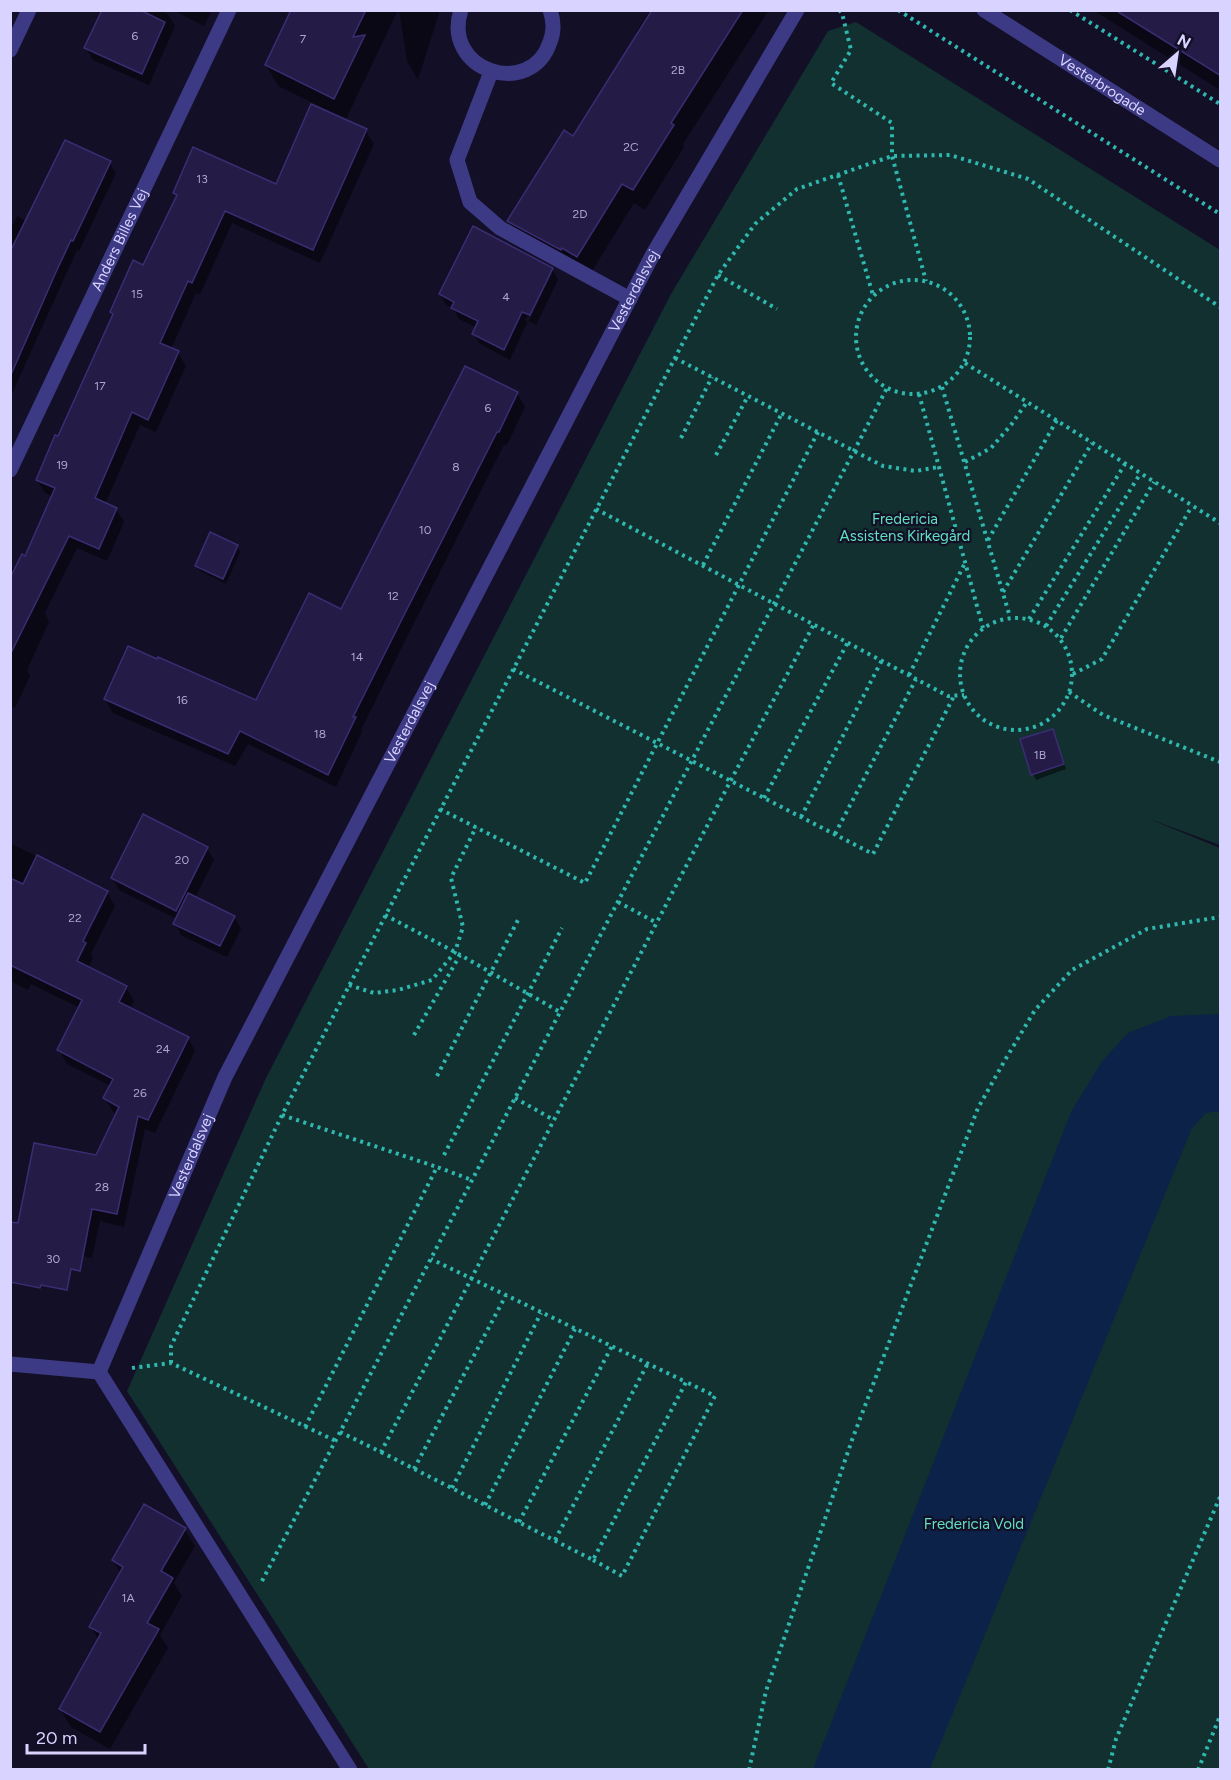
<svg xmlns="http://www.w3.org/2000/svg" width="1231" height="1780" font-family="Figtree,sans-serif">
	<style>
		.green { fill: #12302f }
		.water { fill: #0c2248 }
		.shadow { fill: #0007; fill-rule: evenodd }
		.building { fill: #241b47; stroke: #3b2d73; stroke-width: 1.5 }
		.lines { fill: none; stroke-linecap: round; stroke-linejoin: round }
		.path { stroke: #2fb8b0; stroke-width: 4; stroke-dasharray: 3 4.5; stroke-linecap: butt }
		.service { stroke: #3d3a85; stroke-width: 15 }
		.minor { stroke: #3d3a85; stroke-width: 15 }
		.tertiary { stroke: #3d3a85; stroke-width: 15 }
		.labels { text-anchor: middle; stroke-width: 4.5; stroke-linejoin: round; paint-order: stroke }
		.number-label { font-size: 12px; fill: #aca6d1 }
		.street-label { font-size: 15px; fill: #d9d4ff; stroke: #130f26 }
		.park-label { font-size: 15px; fill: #5fe0c0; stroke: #130f26 }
	</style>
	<rect width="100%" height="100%" fill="#130f26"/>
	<!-- green -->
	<polygon class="green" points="856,22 1220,250 1220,845 1147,818 1220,848 1220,1769 369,1769 127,1391 266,1078 671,294 828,31"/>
	<!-- water -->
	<polygon class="water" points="1220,1014 1220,1111 1206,1113 1192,1128 930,1769 813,1769 1071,1112 1102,1061 1128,1033 1171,1016"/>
	<!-- shadow -->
	<g class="shadow">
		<polygon points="103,10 160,10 168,14 175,26 149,85 93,60 86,48"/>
		<polygon points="173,10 212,10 204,26"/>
		<polygon points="292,10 398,10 345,121 366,131 374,144 320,263 232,223 200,295 196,293 171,349 178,353 186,366 156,432 140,425 105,504 116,509 124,522 107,561 77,548 45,613 49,622 27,670 30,676 15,708 10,706 10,567 16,569 26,558 53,497 45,493 37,480 58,438 114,316 111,312 144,267 177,197 174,193 277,186 340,116 278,86 266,65"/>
		<polygon points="399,10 440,10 418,80 407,61"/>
		<polygon points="650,10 769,10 683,144 684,147 645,210 634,203 589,276 520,241 508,221 573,138 638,35 636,32"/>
		<polygon points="1093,10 1208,10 1220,18 1220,90"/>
		<polygon points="109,162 116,173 79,251 77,250 10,398 10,230 17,216 27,221"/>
		<path d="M552 269 558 280 536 325 528 321 510 360 480 344 474 334 477 328 459 319 453 308 446 305 440 294ZM548 273H552L528 322 525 321Z"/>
		<polygon points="517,393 525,407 507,445 504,445 406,639 361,730 362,732 336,787 248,744 235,766 113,713 105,699 257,702 342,611"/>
		<polygon points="237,546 240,552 226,584 200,571 196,566"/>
		<polygon points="1055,736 1066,769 1036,780 1033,774"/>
		<polygon points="10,843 107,892 115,906 91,954 93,958 88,968 126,987 134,1001 130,1009 188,1038 195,1051 155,1133 145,1129 124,1227 100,1221 92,1258 26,1243 97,1157 117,1114 113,1112 105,1098 111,1086 67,1064 59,1050 80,1008 31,984 28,990 10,981"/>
		<polygon points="207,848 214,860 195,898 234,917 241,929 227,957 182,936 175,924 177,919 119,890 113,878"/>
		<polygon points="184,1529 195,1546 174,1583 182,1596 160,1635 168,1648 110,1749 71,1727 60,1709 99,1641 91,1627 121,1574 113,1560"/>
	</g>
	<!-- building -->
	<g class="building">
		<polygon points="102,10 140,10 165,22 142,74 84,48"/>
		<polygon points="291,10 366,10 353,37 365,35 334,99 265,65"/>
		<polygon points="652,10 743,10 671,123 674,125 633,190 622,184 577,257 562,248 561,250 507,221 564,130 573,136"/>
		<polygon points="1115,10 1221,10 1221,76"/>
		<polygon points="311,104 367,129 313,250 225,211 192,283 188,281 160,343 179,351 148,420 132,412 95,498 117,508 99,549 69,536 10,655 10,578 22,554 25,556 55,488 36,480 55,435 58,436 113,314 110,312 133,260 143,265 177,195 173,193 193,147 276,184"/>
		<polygon points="65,140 111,161 73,241 71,240 56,272 10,377 10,252"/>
		<polygon points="473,226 553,268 530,315 522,312 504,350 472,334 478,321 451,308 454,302 439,294"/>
		<polygon points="465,366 518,392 499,432 497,432 399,625 353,717 356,717 328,775 240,731 228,754 104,699 128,646 157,659 158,657 256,700 309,593 341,609"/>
		<polygon points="210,532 238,545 223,579 195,566"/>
		<polygon points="1053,729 1064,764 1031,775 1020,739"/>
		<polygon points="143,814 208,847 176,911 111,878"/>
		<polygon points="37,855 108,891 83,941 86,943 77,961 127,986 119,1002 189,1037 148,1120 138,1116 117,1214 92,1209 80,1271 71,1269 67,1290 41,1285 40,1288 10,1282 10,1222 18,1223 34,1143 96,1155 119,1107 103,1098 113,1079 57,1050 82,1000 10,965 10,878 23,884"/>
		<polygon points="188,893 235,916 220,946 173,924"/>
		<polygon points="144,1504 186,1528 161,1571 173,1578 147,1623 159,1629 100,1732 59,1709 101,1633 89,1627 123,1567 112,1560"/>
	</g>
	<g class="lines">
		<!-- path -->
		<g class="path">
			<polyline points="839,10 842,13 851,50 831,83 892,123 892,156 926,281"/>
			<polyline points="898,10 1220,214"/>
			<polyline points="1070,10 1220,104"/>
			<polyline points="838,175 873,295"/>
			<polyline points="718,275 777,309"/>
			<circle cx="913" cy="337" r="57"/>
			<polyline points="675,358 883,466 916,471 938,467"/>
			<polyline points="965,363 1220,523"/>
			<polyline points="942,387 1010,617"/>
			<polyline points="919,394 983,628"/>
			<polyline points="681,438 712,377"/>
			<polyline points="716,455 748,396"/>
			<polyline points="965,462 991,448 1011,425 1027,402"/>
			<polyline points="596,509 948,696 964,695"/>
			<polyline points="988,540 1057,420"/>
			<polyline points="703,565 782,413"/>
			<polyline points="1003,592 1092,443"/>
			<circle cx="1016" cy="674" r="56"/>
			<polyline points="1029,619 1125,464"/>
			<polyline points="1046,626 1140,474"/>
			<polyline points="1061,638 1154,482"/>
			<polyline points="513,669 873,854 954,696"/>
			<polyline points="1073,674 1102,659 1192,506"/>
			<polyline points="909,675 965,563"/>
			<polyline points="1069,692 1103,715 1220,762"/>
			<polyline points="764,798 848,642"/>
			<polyline points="440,809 585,883 818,432"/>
			<polyline points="801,817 882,660"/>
			<polyline points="835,834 916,679"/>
			<polyline points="618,902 657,923"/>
			<polyline points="385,915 455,952 560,1012"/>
			<polyline points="349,985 374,993 398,990 432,980 455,952 463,927 451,878 476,827"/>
			<polyline points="414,1035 460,955"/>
			<polyline points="437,1076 518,920"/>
			<polyline points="515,1098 554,1120"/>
			<polyline points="282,1115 437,1167"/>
			<polyline points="444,1155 562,928"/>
			<polyline points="171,1363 171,1346 282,1115 718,275 755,224 797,189 892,156 950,155 1028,179 1220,307"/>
			<polyline points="132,1368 171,1363 336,1441"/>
			<polyline points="305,1427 437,1167 472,1180"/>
			<polyline points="340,1432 381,1452 731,780 814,624"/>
			<polyline points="381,1452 593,1560 686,1382 431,1259"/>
			<polyline points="414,1469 506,1295"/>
			<polyline points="452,1488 541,1313"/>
			<polyline points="485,1505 575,1329"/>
			<polyline points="519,1522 612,1346"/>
			<polyline points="555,1540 648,1363"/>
			<polyline points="593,1560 622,1576 715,1396 686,1382"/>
			<polyline points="262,1581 887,388"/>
			<polyline points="749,1770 766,1691 852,1440 978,1108 1005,1060 1035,1010 1072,970 1147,929 1220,917"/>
			<polyline points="1108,1770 1116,1739 1220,1497"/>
			<polyline points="1198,1770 1220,1716"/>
		</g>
		<!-- service -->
		<g class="service">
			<path d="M461 10C441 71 531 100 550 42 554 32 554 21 550 10"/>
			<polyline points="491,72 457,160 470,202 500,228 630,299"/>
			<polyline points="99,1372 350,1770"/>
		</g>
		<!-- minor -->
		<g class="minor">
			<polyline points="10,50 29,10"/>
			<path id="s1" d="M10 470 229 10"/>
			<path id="s2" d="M10 1364 99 1372 225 1077 653 254 797 10"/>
		</g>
		<!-- tertiary -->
		<path class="tertiary" id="s3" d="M984 10 1220 160"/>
	</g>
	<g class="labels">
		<!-- number labels -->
		<g class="number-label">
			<text x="135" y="40">6</text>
			<text x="303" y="43">7</text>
			<text x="678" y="74">2B</text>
			<text x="631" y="151">2C</text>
			<text x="202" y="183">13</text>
			<text x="580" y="218">2D</text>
			<text x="137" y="298">15</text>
			<text x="506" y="301">4</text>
			<text x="100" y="390">17</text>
			<text x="488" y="412">6</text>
			<text x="62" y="469">19</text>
			<text x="456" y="471">8</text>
			<text x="425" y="534">10</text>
			<text x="393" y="600">12</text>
			<text x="357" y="661">14</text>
			<text x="182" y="704">16</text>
			<text x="320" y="738">18</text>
			<text x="1040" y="759">1B</text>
			<text x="182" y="864">20</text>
			<text x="75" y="922">22</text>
			<text x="163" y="1053">24</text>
			<text x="140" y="1097">26</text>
			<text x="102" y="1191">28</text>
			<text x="53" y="1263">30</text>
			<text x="128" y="1602">1A</text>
		</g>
		<!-- street labels -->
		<g class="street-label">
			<text dy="5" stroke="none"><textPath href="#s3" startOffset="140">Vesterbrogade</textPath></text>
			<text dy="5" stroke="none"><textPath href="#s1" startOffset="255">Anders Billes Vej</textPath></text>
			<text dy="5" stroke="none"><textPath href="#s2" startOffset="1296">Vesterdalsvej</textPath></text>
			<text dy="5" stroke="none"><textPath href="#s2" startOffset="810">Vesterdalsvej</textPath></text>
			<text dy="5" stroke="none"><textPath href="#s2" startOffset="324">Vesterdalsvej</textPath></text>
		</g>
		<!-- park labels -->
		<g class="park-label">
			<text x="905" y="524">Fredericia<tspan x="905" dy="17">Assistens Kirkegård</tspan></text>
			<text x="974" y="1529">Fredericia Vold</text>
		</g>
	</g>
	<!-- border -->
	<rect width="1231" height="1780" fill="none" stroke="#d9d4ff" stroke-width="24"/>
	<!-- north arrow -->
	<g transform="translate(1177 54) rotate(29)" stroke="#130f26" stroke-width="4.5" paint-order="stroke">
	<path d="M0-4.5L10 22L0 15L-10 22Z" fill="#d9d4ff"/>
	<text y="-9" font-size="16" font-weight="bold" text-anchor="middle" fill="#d9d4ff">N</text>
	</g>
	<!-- scale -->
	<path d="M27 1744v9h118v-9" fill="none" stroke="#d9d4ff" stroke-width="3"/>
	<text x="36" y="1744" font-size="18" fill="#d9d4ff" stroke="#130f26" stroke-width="4.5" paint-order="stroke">20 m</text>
</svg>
